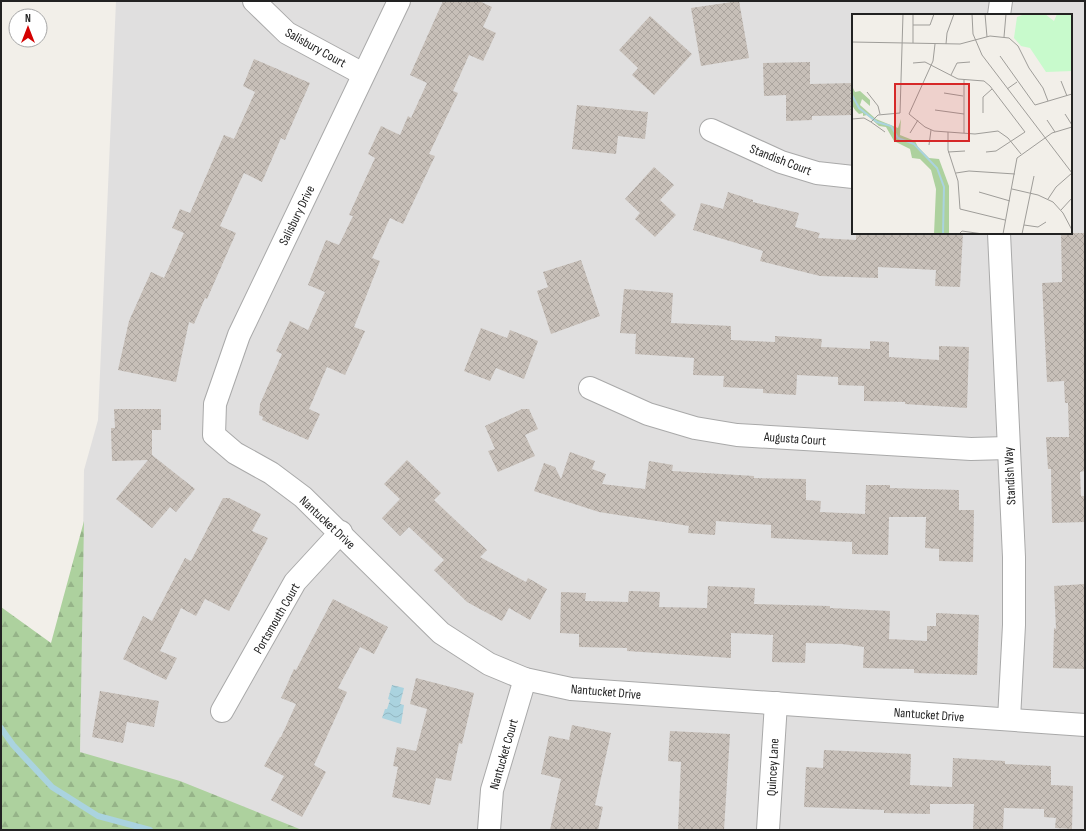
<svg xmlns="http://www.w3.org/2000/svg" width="1086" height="831" font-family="'Sofia Sans Condensed',sans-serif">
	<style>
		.residential { fill: #e0dfdf; fill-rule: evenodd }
		.forest { fill: url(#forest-firs) }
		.water { fill: url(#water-waves) }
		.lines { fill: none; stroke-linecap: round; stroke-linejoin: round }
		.stream { stroke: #aad3df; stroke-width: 6 }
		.building { fill: url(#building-cross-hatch) }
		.minor-casing { stroke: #a9a9a9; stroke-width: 24 }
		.minor { stroke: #fff; stroke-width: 22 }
		.labels { text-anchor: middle; stroke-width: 3.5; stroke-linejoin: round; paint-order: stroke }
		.street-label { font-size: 13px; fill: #222; stroke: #fff }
		.inset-river { fill: none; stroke: #aad3df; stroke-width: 2 }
		.inset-road { fill: none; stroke: #9f9d99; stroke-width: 1 }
		.view { fill: #d62828; fill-opacity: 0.15; stroke: #d62828; stroke-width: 2 }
		.inset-edge { fill: none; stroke: #222; stroke-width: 2 }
	</style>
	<defs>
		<pattern id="forest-firs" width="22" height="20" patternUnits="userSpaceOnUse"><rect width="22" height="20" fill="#add19e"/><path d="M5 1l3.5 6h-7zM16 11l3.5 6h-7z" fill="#95b388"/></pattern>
		<pattern id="water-waves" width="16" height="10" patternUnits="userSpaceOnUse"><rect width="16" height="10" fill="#aad3df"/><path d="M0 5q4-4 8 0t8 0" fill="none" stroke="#92b5bf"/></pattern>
		<pattern id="building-cross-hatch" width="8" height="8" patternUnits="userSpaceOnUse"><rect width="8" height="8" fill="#c7bfb8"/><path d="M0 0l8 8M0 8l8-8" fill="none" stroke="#aba49e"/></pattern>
	</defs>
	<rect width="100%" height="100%" fill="#f2efe9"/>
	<!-- residential -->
	<path class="residential" d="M116 1H1085V830H302L80 752 84 470 98 420ZM853 15H1071V233H853Z"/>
	<!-- forest -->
	<polygon class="forest" points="84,521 80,752 180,781 302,830 1,830 1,607 51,643"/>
	<!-- water -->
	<polygon class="water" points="392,685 404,688 400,704 404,705 401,724 382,718 385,709 387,709 390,700 388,699"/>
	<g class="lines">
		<!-- stream -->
		<polyline class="stream" points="1,728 13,745 52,787 98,816 150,830"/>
	</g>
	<!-- building -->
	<g class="building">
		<polygon points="443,1 479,1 492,7 483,27 496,33 483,61 469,55 453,91 458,93 429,154 435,156 403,224 390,218 372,258 380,261 354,327 365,331 345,375 327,367 309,409 320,414 308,440 262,420 263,417 259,415 260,404 282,354 276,351 290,321 308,330 325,292 308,285 326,240 339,245 353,216 349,215 375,158 368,154 381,126 400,135 408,116 411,118 427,83 410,75"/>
		<polygon points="739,1 749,58 701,66 691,8"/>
		<polygon points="650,16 692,54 654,95 632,75 638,68 619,50"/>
		<polygon points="254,59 310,83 285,140 281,138 262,182 244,173 236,190 220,226 236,233 207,299 205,298 194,324 189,322 176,382 118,370 129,321 151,272 164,278 184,233 172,228 180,209 190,213 224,135 234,139 255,92 243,86"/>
		<polygon points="810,62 810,84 853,83 853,115 812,116 812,120 786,121 786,95 764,96 763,63"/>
		<polygon points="577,105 648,112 645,139 618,136 616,154 572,149"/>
		<polygon points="654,167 674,185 660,200 676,215 655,237 635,219 640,213 625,199"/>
		<polygon points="728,192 753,200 753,202 799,213 795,227 820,233 818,238 856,240 856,233 963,233 960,287 935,286 936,270 878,267 878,278 820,276 760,261 763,251 693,230 701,203 723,209"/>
		<polygon points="1061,233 1085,233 1085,471 1080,472 1081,496 1085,496 1085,522 1052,523 1051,469 1048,469 1046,437 1069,437 1068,403 1065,403 1064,381 1047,382 1042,283 1062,282"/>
		<polygon points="581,260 600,316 551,334 537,291 548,287 543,272"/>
		<polygon points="624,289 673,293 671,323 731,326 731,340 775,342 775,336 822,339 821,347 870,349 870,341 889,342 889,357 939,360 939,346 969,347 967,408 905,404 905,402 864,401 864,386 838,385 838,377 797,375 796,395 763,393 763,389 723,387 724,376 693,375 694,358 635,354 636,334 620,333"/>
		<polygon points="481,328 507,338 510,330 538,341 524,379 496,368 490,381 464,371"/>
		<polygon points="114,409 161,409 161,430 152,430 152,455 195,489 176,512 170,507 152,528 116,499 148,460 112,461 111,428 115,428"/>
		<polygon points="522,409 529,409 538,429 525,435 535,456 498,472 488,451 495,449 485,426"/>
		<polygon points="570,452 595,461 592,469 606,474 602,484 645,489 649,461 673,465 672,471 754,476 754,478 806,479 806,500 821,501 820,512 865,514 866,485 890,485 890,488 959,490 959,510 974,510 973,562 939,561 939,549 925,548 926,517 889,517 888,555 852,554 852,542 771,538 771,525 716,521 715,535 688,533 689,526 599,512 534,491 544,463 555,467 561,479"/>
		<polygon points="407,460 441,493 434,500 487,550 480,557 526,582 528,578 547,589 530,620 509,608 502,621 467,602 434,570 444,560 409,527 400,536 382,518 400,499 384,484"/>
		<polygon points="223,498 229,498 261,514 252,531 268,538 229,611 205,599 196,616 181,608 160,651 177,658 166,680 123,659 143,616 152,621 185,558 191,561"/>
		<polygon points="1085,584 1085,669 1053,668 1054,628 1056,629 1054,586"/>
		<polygon points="708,586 755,588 754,604 830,606 830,608 890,611 889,639 927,641 927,626 936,626 936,613 979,615 977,675 914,673 914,669 863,668 864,647 842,644 806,643 805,663 772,662 773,635 731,633 731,658 627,651 627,648 579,647 579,634 560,633 561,592 586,593 585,601 628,602 629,591 660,592 659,607 707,608"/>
		<polygon points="333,599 388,627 374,654 360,647 338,688 347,692 314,765 326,772 302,817 271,800 284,776 264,766 280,737 281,737 296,704 281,698 294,669 296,670"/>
		<polygon points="416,678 474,693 462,744 459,743 451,781 436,778 430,805 392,797 398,767 393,766 397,747 416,751 427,709 410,704"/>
		<polygon points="100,691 159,701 154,727 127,722 123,743 92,737"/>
		<polygon points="572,725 611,733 595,805 603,807 598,830 550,830 561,779 541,774 549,736 569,740"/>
		<polygon points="670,731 730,734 724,830 678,830 681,762 668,761"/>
		<polygon points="824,750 911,754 910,785 952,787 953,758 1005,761 1005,764 1051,766 1051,785 1073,786 1072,829 1055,828 1056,818 1044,817 1044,809 1004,808 1003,830 973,830 974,804 930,804 930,814 884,813 884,810 804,807 806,767 823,768"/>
	</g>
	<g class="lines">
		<defs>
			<g id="minor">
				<polyline points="254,1 287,33 363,74"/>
				<polyline points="399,1 239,335 215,404 214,435 235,453 271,473 303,497 441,633 489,664 525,679 571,689 1085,725"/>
				<polyline points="999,15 1001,1"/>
				<polyline points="711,130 781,162 817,173 853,177"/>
				<polyline points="999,233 1014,557 1014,625 1009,719"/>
				<polyline points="590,388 648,414 695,428 737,435 971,449 1008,448"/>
				<polyline points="222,711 295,582 341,532"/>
				<polyline points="489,830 492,790 525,679"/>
				<polyline points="768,830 776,703"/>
			</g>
		</defs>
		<!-- minor casing -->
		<use href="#minor" class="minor-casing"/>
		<!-- minor -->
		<use href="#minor" class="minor"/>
	</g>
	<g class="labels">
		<!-- street labels -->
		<g class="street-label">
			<text transform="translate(316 47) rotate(29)" y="5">Salisbury Court</text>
			<text transform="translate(781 159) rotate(21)" y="5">Standish Court</text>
			<text transform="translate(296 215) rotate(-64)" y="5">Salisbury Drive</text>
			<text transform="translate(795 438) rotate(4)" y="5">Augusta Court</text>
			<text transform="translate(1009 476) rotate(-93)" y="5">Standish Way</text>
			<text transform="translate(328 522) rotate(43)" y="5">Nantucket Drive</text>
			<text transform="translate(276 618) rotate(-60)" y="5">Portsmouth Court</text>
			<text transform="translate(606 691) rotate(5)" y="5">Nantucket Drive</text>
			<text transform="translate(929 714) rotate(4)" y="5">Nantucket Drive</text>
			<text transform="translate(503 754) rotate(-74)" y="5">Nantucket Court</text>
			<text transform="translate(772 767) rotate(-87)" y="5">Quincey Lane</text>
		</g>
	</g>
	<!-- overview -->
	<g transform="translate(852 14)">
		<rect width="220" height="220" fill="#f2efe9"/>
		<path d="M0 72 3 78 8 77 18 86V92L10 85 8 91 24 105 46 114 49 105 48 121 63 127 66 133 77 144 87 145 97 172V220H82L84 175 79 156 68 145 60 144 58 135 42 127 34 113 27 112 15 101 11 102V99L7 100 3 96 0 91Z" fill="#add19e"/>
		<path d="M173 0H193L202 7 205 0H220V57L194 58 178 34 169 32 162 24 165 3Z" fill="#c8facc"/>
		<path class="inset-river" d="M0 81 7 94 25 108 39 112 46 124 62 130 85 154 92 173 91 220"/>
		<path class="inset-road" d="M61 0V29M120 0 121 20 130 41 220 159M133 0 135 23M61 11H78L82 0M152 23 154 0M0 28 108 30 138 22 157 24 166 32 177 54 191 74 196 87M83 30 81 47 57 100 73 113 82 117 123 120 146 117 156 124 169 140M94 30 95 19 102 0M148 42 183 91 220 80M61 49 73 48 106 65 132 67 138 72 173 118 144 137 134 138M99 61 105 49 118 48M209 67 215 82M155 75 165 68M15 78 26 92 28 100M92 79 111 82M83 96 112 100M131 99V83L140 75M213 100 220 111M0 105 12 104 19 108 26 101 48 99 51 0M195 106 203 118M19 108 33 118M96 118V136L106 167 108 195 153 206M58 119 66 106M112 119V66M77 131 79 116M96 138 113 137M104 159 117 157 163 160M160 175 186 181 201 188 211 199 220 216M127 178 158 187M196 185 204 173 220 159M209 196 220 184M172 211 186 213 194 208M107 220 110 217 131 220M151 220 165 144 200 119 220 113M170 220 182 162"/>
		<path class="view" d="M43 70H117V127H43Z"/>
		<rect width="220" height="220" class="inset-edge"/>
	</g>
	<!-- border -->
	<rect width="1086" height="831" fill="none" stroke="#222222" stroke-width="4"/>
	<!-- north arrow -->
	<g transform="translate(28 28)"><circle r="19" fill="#ffffff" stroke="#a7a7a7"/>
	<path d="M0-3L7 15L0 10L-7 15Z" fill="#d40000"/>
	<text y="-6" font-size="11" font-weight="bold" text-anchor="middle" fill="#222222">N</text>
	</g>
</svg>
